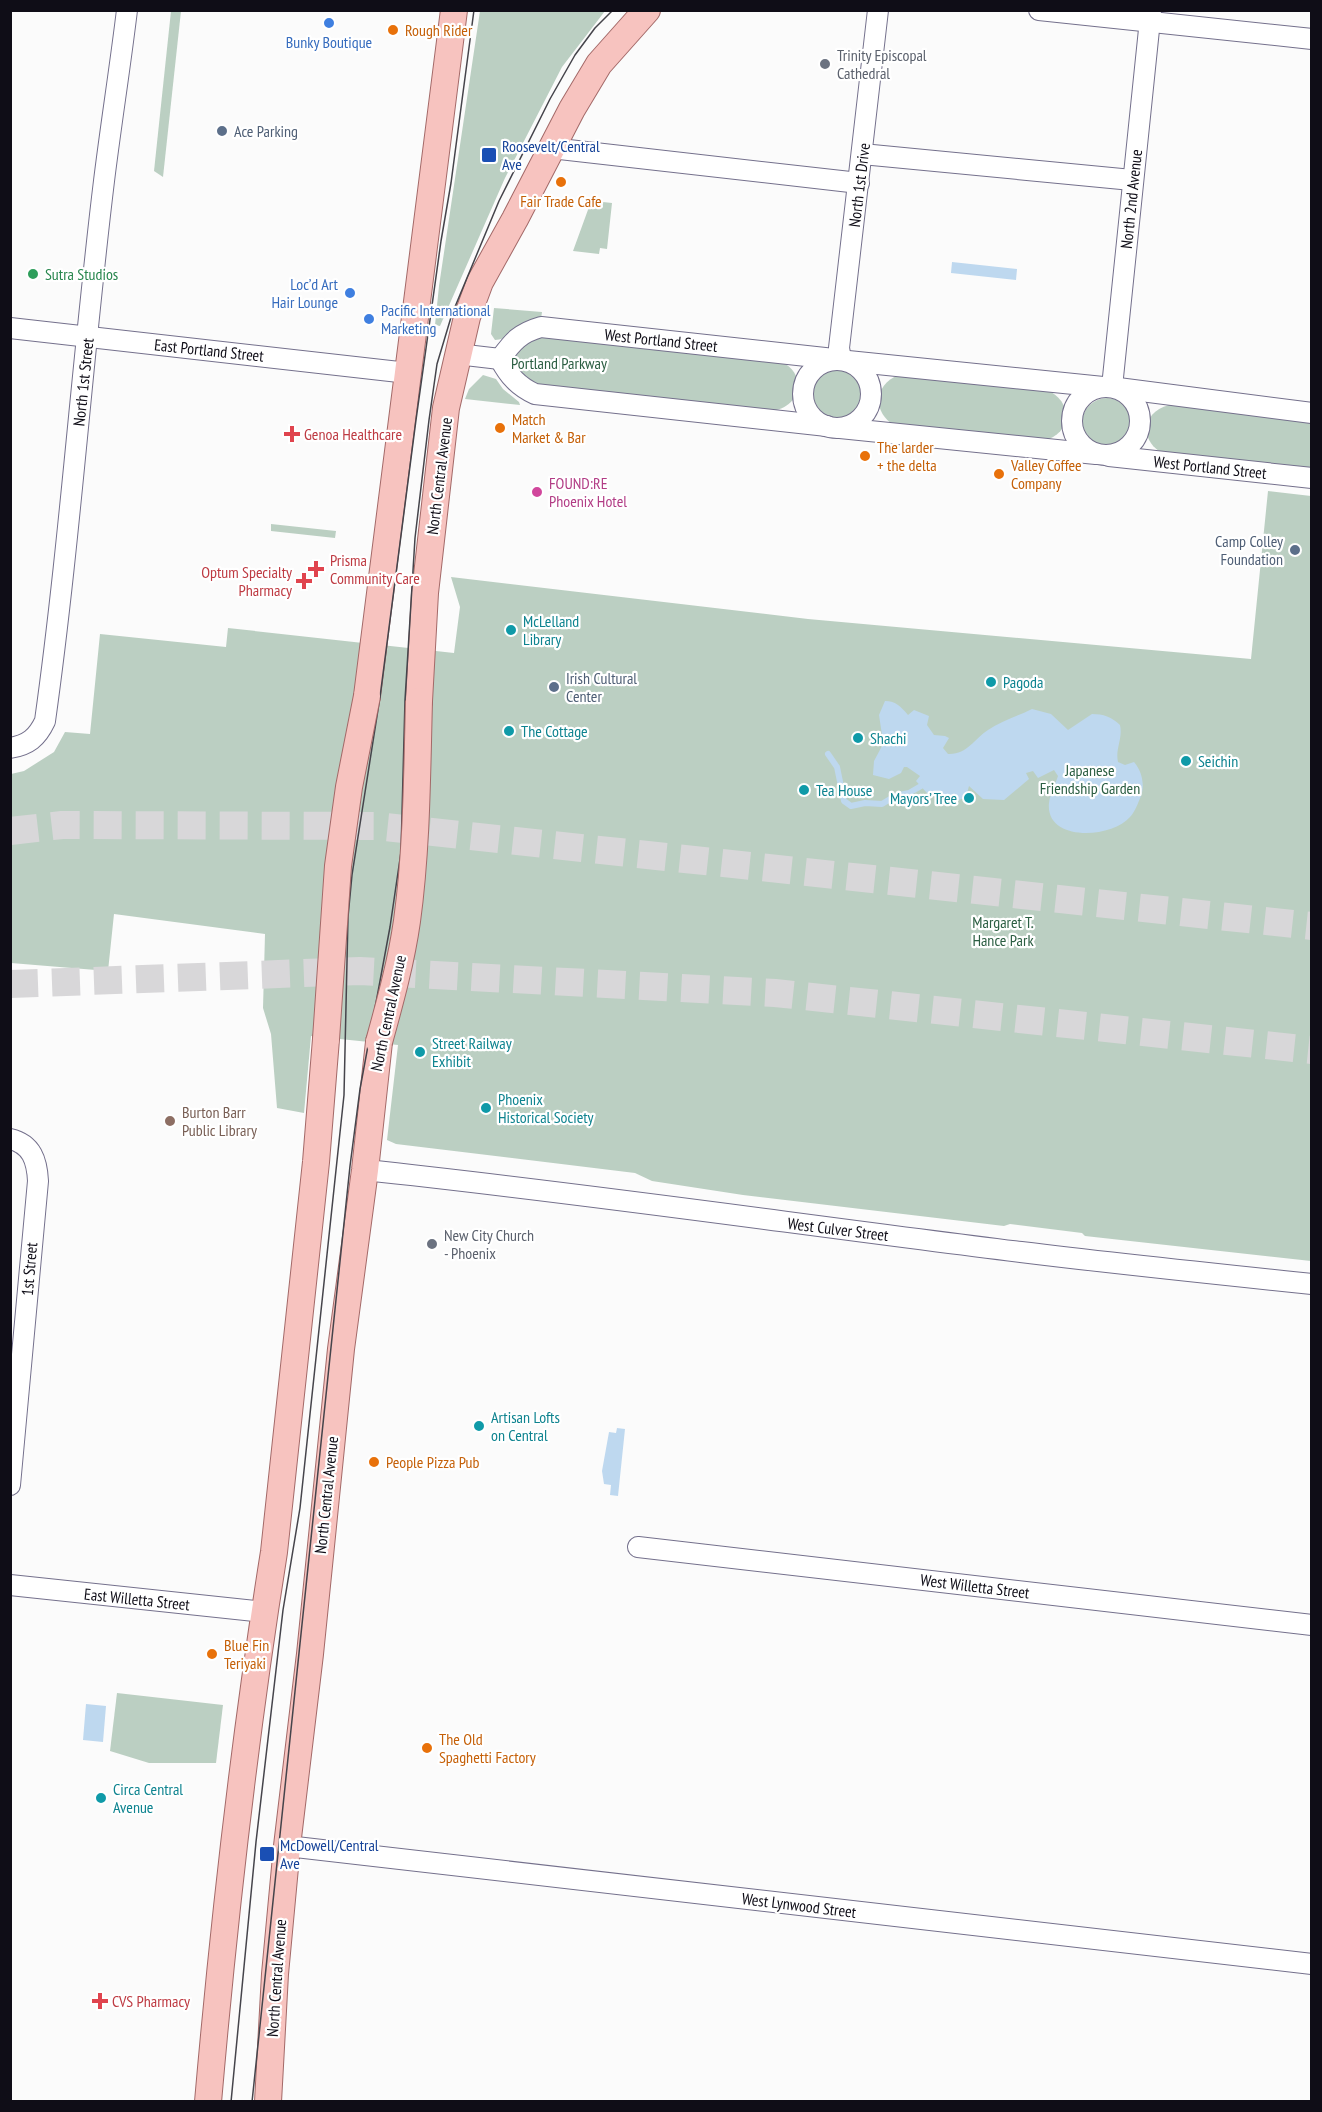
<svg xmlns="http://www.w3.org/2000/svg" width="1322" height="2112" font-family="'PT Sans Narrow',sans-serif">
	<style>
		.green { fill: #bbcfc2 }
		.water { fill: #bed8ef }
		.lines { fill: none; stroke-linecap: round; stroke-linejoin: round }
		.stream { stroke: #bed8ef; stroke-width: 6 }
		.highway-tunnel { stroke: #d8d7d9; stroke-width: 28; stroke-dasharray: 28 14; stroke-linecap: butt }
		.minor-casing { stroke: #74708c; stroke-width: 22 }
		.major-casing { stroke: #a36968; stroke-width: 28 }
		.minor { stroke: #fff; stroke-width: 20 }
		.major { stroke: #f7c3bf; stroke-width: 26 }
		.tram { stroke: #45444b; stroke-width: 1.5 }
		.major-bridge-casing { stroke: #a36968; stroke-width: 28; stroke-linecap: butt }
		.major-bridge { stroke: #f7c3bf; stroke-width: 26 }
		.shop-dot { fill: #3f7fe0; stroke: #fff; stroke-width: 2 }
		.food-dot { fill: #e8710a; stroke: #fff; stroke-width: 2 }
		.worship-dot { fill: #6b7280; stroke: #fff; stroke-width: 2 }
		.service-dot { fill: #5c6f8a; stroke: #fff; stroke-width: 2 }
		.transit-dot { fill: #1a4fb4; stroke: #fff; stroke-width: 2 }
		.leisure-dot { fill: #2e9e5b; stroke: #fff; stroke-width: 2 }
		.health-dot { fill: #e0444e; stroke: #fff; stroke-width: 2 }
		.hotel-dot { fill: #d1479c; stroke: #fff; stroke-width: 2 }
		.culture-dot { fill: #0f9aa8; stroke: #fff; stroke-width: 2 }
		.education-dot { fill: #8d6e63; stroke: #fff; stroke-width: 2 }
		.labels { text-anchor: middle; stroke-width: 4.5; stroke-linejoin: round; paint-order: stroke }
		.food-label { font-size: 16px; fill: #c56008; stroke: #fff; text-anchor: start }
		.shop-label { font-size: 16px; fill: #366cbe; stroke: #fff }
		.worship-label { font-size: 16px; fill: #5b616d; stroke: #fff; text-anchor: start }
		.service-label { font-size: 16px; fill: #4e5e75; stroke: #fff; text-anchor: start }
		.transit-label { font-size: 16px; fill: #164399; stroke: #fff; text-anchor: start }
		.street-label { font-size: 16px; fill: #0f0d17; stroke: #fff }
		.leisure-label { font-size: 16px; fill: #27864d; stroke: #fff; text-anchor: start }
		.park-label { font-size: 16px; fill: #2b5e42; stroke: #fff }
		.health-label { font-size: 16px; fill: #be3a42; stroke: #fff; text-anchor: start }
		.hotel-label { font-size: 16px; fill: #b23c85; stroke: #fff; text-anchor: start }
		.culture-label { font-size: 16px; fill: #0d838f; stroke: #fff; text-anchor: start }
		.education-label { font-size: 16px; fill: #785e54; stroke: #fff; text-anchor: start }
	</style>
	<rect width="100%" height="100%" fill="#fbfbfb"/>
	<!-- green -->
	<g class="green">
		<polygon points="171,11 181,11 163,177 154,171"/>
		<polygon points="480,11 605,11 562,67 505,178 440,326 435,325 439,286"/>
		<polygon points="603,202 612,203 607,249 600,248 599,254 573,251 589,207 602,208"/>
		<path d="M494 308 542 312 541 319C520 322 511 340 495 340L491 334Z"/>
		<path d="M536 334 782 362C809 376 800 409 770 411L535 386 515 370C512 348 520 347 536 334Z"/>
		<circle cx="838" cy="393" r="25"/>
		<polygon points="483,375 496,379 503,389 519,402 520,405 465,399 469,389"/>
		<path d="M899 375 1047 390C1074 402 1072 434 1043 441L894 425C872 412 874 384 899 375Z"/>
		<circle cx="1107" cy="423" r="25"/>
		<path d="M1169 405 1311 420V471L1164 454C1139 442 1141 412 1169 405Z"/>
		<polygon points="1268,491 1311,496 1311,1261 1085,1236 1082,1233 1010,1224 1004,1226 743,1195 652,1181 635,1173 396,1144 387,1140 398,1045 311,1036 304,1113 277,1108 271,1034 263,1008 265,934 114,914 108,971 11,963 11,774 24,771 54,752 65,732 90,734 100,634 226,647 228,628 454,653 460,607 451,577 808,619 1251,659"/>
		<polygon points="271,524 336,531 335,538 271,531"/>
		<polygon points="117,1693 223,1705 216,1763 149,1763 110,1751"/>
	</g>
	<!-- water -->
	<g class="water">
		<polygon points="952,262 1017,269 1016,280 951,273"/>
		<path d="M885 701C896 701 901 707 908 715L914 710 929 716 927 725 934 735 945 736 949 738 943 748 948 754C967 755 974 739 988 730 1001 721 1018 716 1032 709L1051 714 1068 730 1092 714C1103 714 1112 717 1120 725 1123 739 1115 749 1118 762L1125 765 1134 762C1142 771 1145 785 1141 796 1138 803 1135 812 1130 817 1111 839 1045 842 1049 803 1050 794 1055 785 1058 776L1054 770 1038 778 1033 771 1026 773 1029 779 1004 800 983 799 969 786 966 797 947 805 940 797 927 793 916 781 920 776 907 767H904L901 773 889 779 873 775 874 761 882 746V735L879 715Z"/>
		<polygon points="617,1428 625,1429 618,1496 610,1495 611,1485 604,1484 602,1471 609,1432 616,1433"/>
		<polygon points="86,1704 106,1706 103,1742 83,1740"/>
	</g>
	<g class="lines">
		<!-- stream -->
		<polyline class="stream" points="828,754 837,767 844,801 851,806 865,803 882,804 895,796 909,793 921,786"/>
		<!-- highway-tunnel -->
		<g class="highway-tunnel">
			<polyline points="10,831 62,825 376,826 1312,926"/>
			<polyline points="10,984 360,971 775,993 1312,1050"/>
		</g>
		<defs>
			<g id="minor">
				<polyline points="1039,10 1312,39"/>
				<polyline points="551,148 859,183"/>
				<polyline points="862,154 1132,180"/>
				<polyline points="10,328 408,373"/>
				<polyline points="457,354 500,359"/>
				<path d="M500 359C513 341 520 333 541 327L834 359"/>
				<path d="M500 359C509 376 518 386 535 394L827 426"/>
				<polyline points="841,359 839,348 878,10"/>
				<circle cx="837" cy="394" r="34"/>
				<polyline points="848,361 1103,387"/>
				<circle cx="1106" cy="421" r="34"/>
				<polyline points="1112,387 1151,10"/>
				<polyline points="1118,388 1312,413"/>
				<polyline points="840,428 1096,454"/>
				<polyline points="1109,456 1312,478"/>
				<path d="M10 748C28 745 37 738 45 721 70 542 82 361 104 181 111 124 120 68 127 10"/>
				<path d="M10 1139C32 1144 37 1161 38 1181L10 1485"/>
				<path d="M365 1170C584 1193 802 1225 1021 1252 1118 1264 1215 1274 1312 1284"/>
				<polyline points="638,1547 1312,1625"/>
				<polyline points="10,1585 264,1612"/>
				<polyline points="287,1846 1312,1964"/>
			</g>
			<g id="major">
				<polyline points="367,696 454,10"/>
				<polyline points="419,701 425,593 446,408 467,317 480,282 515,219 572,109 599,64 647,10"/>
				<path d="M208 2102C224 1918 245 1734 274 1552L316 1162 326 1039"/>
				<polyline points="268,2102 275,1974 287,1846 310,1654 341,1349 365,1170 379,1042"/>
			</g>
		</defs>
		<!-- minor casing -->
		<use href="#minor" class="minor-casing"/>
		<!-- major casing -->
		<use href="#major" class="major-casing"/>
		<!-- minor -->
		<use href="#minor" class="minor"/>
		<!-- major -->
		<use href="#major" class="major"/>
		<!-- tram -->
		<g class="tram">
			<polyline points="231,2102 256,1842 283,1610 300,1508 344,1095 348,917 352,875 380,697 416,420 441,241 451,183 474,10"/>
			<polyline points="252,2102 350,1166 360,1089 390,927 401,852 405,700 415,538 429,420 437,364 452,314 499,201 550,99 575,55 595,28 613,10"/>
		</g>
		<defs>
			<g id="major-bridge">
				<polyline points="326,1039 338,866 349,787 367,696"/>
				<path d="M379 1042C390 1002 401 963 407 921 417 848 417 774 419 701"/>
			</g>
		</defs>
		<!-- major-bridge casing -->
		<use href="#major-bridge" class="major-bridge-casing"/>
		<!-- major-bridge -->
		<use href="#major-bridge" class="major-bridge"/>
	</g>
	<!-- markers -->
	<g class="shop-dot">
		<circle cx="329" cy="23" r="6"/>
		<circle cx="350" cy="293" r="6"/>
		<circle cx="369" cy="319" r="6"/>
	</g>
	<g class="food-dot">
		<circle cx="393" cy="30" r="6"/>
		<circle cx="561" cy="182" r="6"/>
		<circle cx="500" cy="428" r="6"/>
		<circle cx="865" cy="456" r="6"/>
		<circle cx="999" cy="474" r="6"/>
		<circle cx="374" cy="1462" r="6"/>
		<circle cx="212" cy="1654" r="6"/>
		<circle cx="427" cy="1748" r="6"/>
	</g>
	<g class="worship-dot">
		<circle cx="825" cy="64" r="6"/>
		<circle cx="432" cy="1244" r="6"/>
	</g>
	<g class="service-dot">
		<circle cx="222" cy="131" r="6"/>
		<circle cx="1295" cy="550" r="6"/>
		<circle cx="554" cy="687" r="6"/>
	</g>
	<g class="transit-dot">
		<rect x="481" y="147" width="16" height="16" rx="3"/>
		<rect x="259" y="1846" width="16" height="16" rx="3"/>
	</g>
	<circle class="leisure-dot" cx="33" cy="274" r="6"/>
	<g class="health-dot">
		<path d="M289 425h6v6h6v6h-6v6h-6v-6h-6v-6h6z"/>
		<path d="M313 560h6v6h6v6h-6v6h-6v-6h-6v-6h6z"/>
		<path d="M301 572h6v6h6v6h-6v6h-6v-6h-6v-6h6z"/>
		<path d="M97 1992h6v6h6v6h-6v6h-6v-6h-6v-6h6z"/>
	</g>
	<circle class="hotel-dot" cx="537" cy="492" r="6"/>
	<g class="culture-dot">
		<circle cx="511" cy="630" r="6"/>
		<circle cx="991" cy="682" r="6"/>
		<circle cx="509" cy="731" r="6"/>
		<circle cx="858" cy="738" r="6"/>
		<circle cx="1186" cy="761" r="6"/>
		<circle cx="804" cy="790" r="6"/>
		<circle cx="969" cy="798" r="6"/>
		<circle cx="420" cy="1052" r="6"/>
		<circle cx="486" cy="1108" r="6"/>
		<circle cx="479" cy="1426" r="6"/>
		<circle cx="101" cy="1798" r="6"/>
	</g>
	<circle class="education-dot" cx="170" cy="1121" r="6"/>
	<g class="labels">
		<!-- food labels -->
		<g class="food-label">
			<text x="405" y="36">Rough Rider</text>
			<text x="561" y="207" text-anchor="middle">Fair Trade Cafe</text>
			<text x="512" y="425">Match<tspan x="512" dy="18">Market &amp; Bar</tspan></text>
			<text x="877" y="453">The larder<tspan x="877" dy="18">+ the delta</tspan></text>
			<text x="1011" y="471">Valley Coffee<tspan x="1011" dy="18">Company</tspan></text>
			<text x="386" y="1468">People Pizza Pub</text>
			<text x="224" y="1651">Blue Fin<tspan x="224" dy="18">Teriyaki</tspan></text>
			<text x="439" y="1745">The Old<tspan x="439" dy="18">Spaghetti Factory</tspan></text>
		</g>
		<!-- shop labels -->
		<g class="shop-label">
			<text x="329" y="48">Bunky Boutique</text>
			<text x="338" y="290" text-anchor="end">Loc’d Art<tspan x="338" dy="18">Hair Lounge</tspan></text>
			<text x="381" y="316" text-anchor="start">Pacific International<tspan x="381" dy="18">Marketing</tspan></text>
		</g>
		<!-- worship labels -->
		<g class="worship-label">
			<text x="837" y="61">Trinity Episcopal<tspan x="837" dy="18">Cathedral</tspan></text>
			<text x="444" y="1241">New City Church<tspan x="444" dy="18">- Phoenix</tspan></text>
		</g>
		<!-- service labels -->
		<g class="service-label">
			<text x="234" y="137">Ace Parking</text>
			<text x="1283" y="547" text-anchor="end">Camp Colley<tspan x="1283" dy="18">Foundation</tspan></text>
			<text x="566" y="684">Irish Cultural<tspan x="566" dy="18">Center</tspan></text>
		</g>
		<!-- transit labels -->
		<g class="transit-label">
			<text x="502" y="152">Roosevelt/Central<tspan x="502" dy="18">Ave</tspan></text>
			<text x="280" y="1851">McDowell/Central<tspan x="280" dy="18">Ave</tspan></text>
		</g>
		<!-- street labels -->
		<g class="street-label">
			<text transform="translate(859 185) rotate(-83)" y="6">North 1st Drive</text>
			<text transform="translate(1131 199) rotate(-84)" y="6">North 2nd Avenue</text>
			<text transform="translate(661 340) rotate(6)" y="6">West Portland Street</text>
			<text transform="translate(209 350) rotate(6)" y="6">East Portland Street</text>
			<text transform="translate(83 382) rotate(-84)" y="6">North 1st Street</text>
			<text transform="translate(1210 467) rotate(6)" y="6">West Portland Street</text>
			<text transform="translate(439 476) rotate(-83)" y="6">North Central Avenue</text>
			<text transform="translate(388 1013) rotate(-78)" y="6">North Central Avenue</text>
			<text transform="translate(838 1229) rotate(7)" y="6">West Culver Street</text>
			<text transform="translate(29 1269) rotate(-85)" y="6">1st Street</text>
			<text transform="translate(326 1495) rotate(-84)" y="6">North Central Avenue</text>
			<text transform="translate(975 1586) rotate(7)" y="6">West Willetta Street</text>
			<text transform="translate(137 1599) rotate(6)" y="6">East Willetta Street</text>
			<text transform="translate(799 1905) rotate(7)" y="6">West Lynwood Street</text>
			<text transform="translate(276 1978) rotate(-86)" y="6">North Central Avenue</text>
		</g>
		<!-- leisure labels -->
		<g class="leisure-label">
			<text x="45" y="280">Sutra Studios</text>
		</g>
		<!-- park labels -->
		<g class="park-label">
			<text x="559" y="369">Portland Parkway</text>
			<text x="1090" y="776">Japanese<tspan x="1090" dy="18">Friendship Garden</tspan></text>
			<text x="1003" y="928">Margaret T.<tspan x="1003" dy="18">Hance Park</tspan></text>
		</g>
		<!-- health labels -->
		<g class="health-label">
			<text x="304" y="440">Genoa Healthcare</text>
			<text x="330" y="566">Prisma<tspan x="330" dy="18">Community Care</tspan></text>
			<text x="292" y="578" text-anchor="end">Optum Specialty<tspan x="292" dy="18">Pharmacy</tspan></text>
			<text x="112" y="2007">CVS Pharmacy</text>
		</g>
		<!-- hotel labels -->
		<g class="hotel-label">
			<text x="549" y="489">FOUND:RE<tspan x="549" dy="18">Phoenix Hotel</tspan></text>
		</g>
		<!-- culture labels -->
		<g class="culture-label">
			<text x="523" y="627">McLelland<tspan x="523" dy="18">Library</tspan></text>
			<text x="1003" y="688">Pagoda</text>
			<text x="521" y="737">The Cottage</text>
			<text x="870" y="744">Shachi</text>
			<text x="1198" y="767">Seichin</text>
			<text x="816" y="796">Tea House</text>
			<text x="957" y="804" text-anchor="end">Mayors’ Tree</text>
			<text x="432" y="1049">Street Railway<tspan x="432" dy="18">Exhibit</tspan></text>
			<text x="498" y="1105">Phoenix<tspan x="498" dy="18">Historical Society</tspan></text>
			<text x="491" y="1423">Artisan Lofts<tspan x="491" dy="18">on Central</tspan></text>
			<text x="113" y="1795">Circa Central<tspan x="113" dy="18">Avenue</tspan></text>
		</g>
		<!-- education labels -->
		<g class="education-label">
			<text x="182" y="1118">Burton Barr<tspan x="182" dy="18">Public Library</tspan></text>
		</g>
	</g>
	<!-- border -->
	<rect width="1322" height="2112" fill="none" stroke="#0f0d17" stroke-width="24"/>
</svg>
